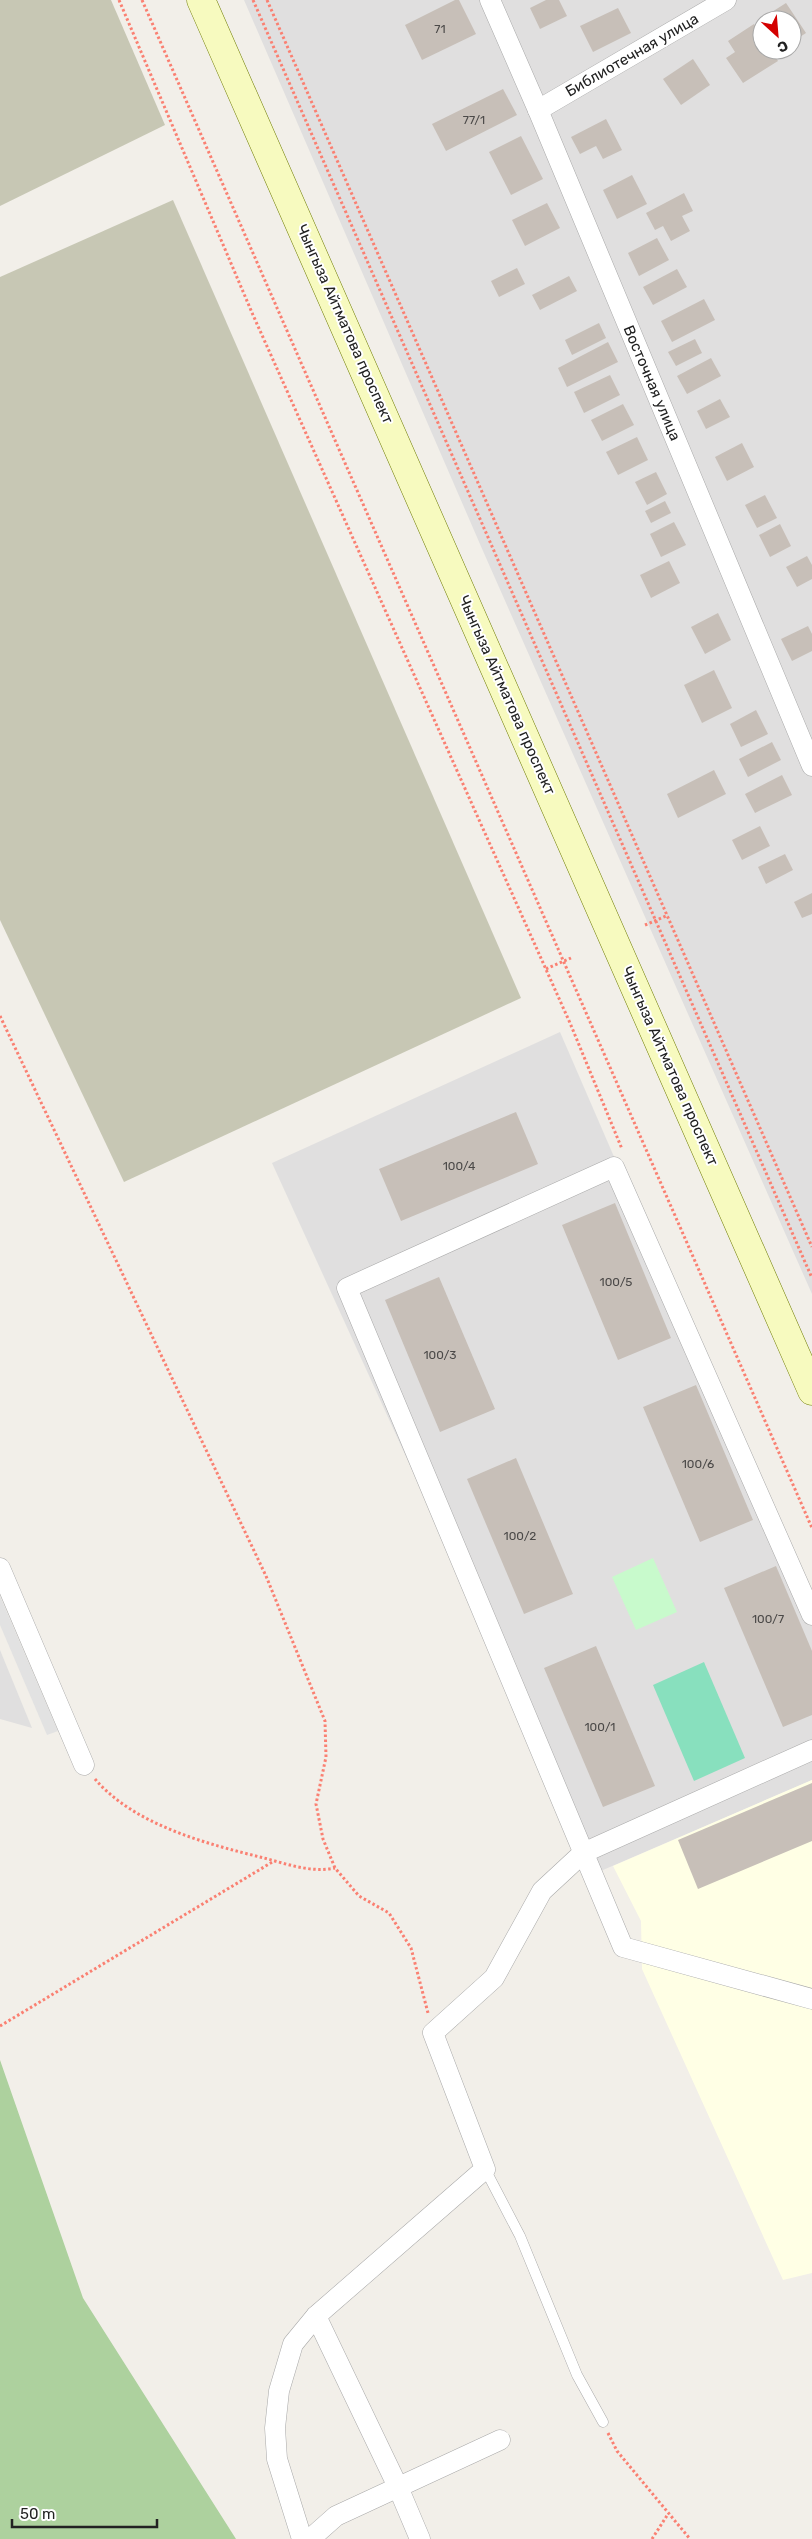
<svg xmlns="http://www.w3.org/2000/svg" width="812" height="2539" font-family="Rubik,sans-serif">
	<style>
		.residential { fill: #e0dfdf; fill-rule: evenodd }
		.education { fill: #ffffe5 }
		.construction { fill: #c7c7b4 }
		.forest { fill: #add19e }
		.park { fill: #c8facc }
		.pitch { fill: #88e0be }
		.parking { fill: #e2e2e2 }
		.building { fill: #c7bfb8 }
		.lines { fill: none; stroke-linecap: round; stroke-linejoin: round }
		.lane-casing { stroke: #a9a9a9; stroke-width: 11 }
		.street-casing { stroke: #a9a9a9; stroke-width: 21 }
		.secondary-casing { stroke: #707d05; stroke-width: 29 }
		.path { stroke: #fa8072; stroke-width: 3; stroke-dasharray: 2.5 2.5; stroke-linecap: butt }
		.lane { stroke: #fff; stroke-width: 10 }
		.street { stroke: #fff; stroke-width: 20 }
		.secondary { stroke: #f7fabf; stroke-width: 28 }
		.labels { text-anchor: middle; stroke-width: 4; stroke-linejoin: round; paint-order: stroke }
		.number-label { font-size: 12px; fill: #4b4948 }
		.street-label { font-size: 15px; fill: #222; stroke: #fff }
	</style>
	<rect width="100%" height="100%" fill="#f2efe9"/>
	<!-- residential -->
	<g class="residential">
		<path d="M244 0H812V1294L483 551ZM762 20H792V50H762Z"/>
		<polygon points="560,1032 812,1614 812,1780 596,1873 272,1163"/>
		<polygon points="0,1650 32,1728 0,1719"/>
	</g>
	<!-- education -->
	<polygon class="education" points="812,1780 812,2273 783,2280 642,1969 641,1921 613,1866"/>
	<!-- construction -->
	<g class="construction">
		<polygon points="0,0 111,0 165,125 0,206"/>
		<polygon points="173,200 521,998 124,1182 0,920 0,277"/>
	</g>
	<!-- forest -->
	<polygon class="forest" points="0,2060 83,2298 236,2539 0,2539"/>
	<!-- park -->
	<polygon class="park" points="653,1558 677,1612 636,1630 612,1577"/>
	<!-- pitch -->
	<polygon class="pitch" points="704,1662 745,1758 694,1781 653,1685"/>
	<!-- parking -->
	<polygon class="parking" points="0,1596 58,1731 47,1735 0,1625"/>
	<!-- building -->
	<g class="building">
		<polygon points="455,0 459,0 476,34 422,60 405,25"/>
		<polygon points="546,0 559,0 567,16 540,29 530,8"/>
		<polygon points="786,3 806,33 792,42 792,20 766,20 764,17"/>
		<polygon points="618,8 631,33 593,52 580,26"/>
		<polygon points="754,24 762,36 762,50 771,50 778,61 743,83 726,58 735,52 728,41"/>
		<polygon points="693,59 710,85 681,105 663,79"/>
		<polygon points="503,89 517,115 446,151 432,124"/>
		<polygon points="606,119 622,150 603,159 596,146 580,154 571,137"/>
		<polygon points="521,136 543,179 511,195 489,152"/>
		<polygon points="632,175 647,204 617,219 603,190"/>
		<polygon points="684,193 693,211 682,216 690,231 671,241 663,226 655,230 646,213"/>
		<polygon points="547,203 560,228 525,246 512,220"/>
		<polygon points="657,238 669,260 639,276 628,253"/>
		<polygon points="517,268 525,284 499,297 491,281"/>
		<polygon points="677,269 687,287 653,305 643,287"/>
		<polygon points="569,276 577,291 540,310 532,295"/>
		<polygon points="704,299 715,320 672,342 661,321"/>
		<polygon points="599,323 606,338 572,355 565,340"/>
		<polygon points="695,339 702,353 676,366 668,352"/>
		<polygon points="608,342 618,362 567,387 558,368"/>
		<polygon points="711,358 721,376 687,394 677,376"/>
		<polygon points="610,375 620,395 584,413 574,392"/>
		<polygon points="720,399 730,417 706,429 697,411"/>
		<polygon points="623,404 634,425 602,441 591,420"/>
		<polygon points="637,437 648,460 618,475 606,452"/>
		<polygon points="742,443 754,467 727,481 715,457"/>
		<polygon points="656,472 667,494 647,505 635,482"/>
		<polygon points="765,495 777,518 757,528 745,505"/>
		<polygon points="665,501 671,513 651,523 645,511"/>
		<polygon points="674,522 686,545 661,557 650,534"/>
		<polygon points="780,524 791,546 770,557 759,535"/>
		<polygon points="807,556 812,565 812,579 797,587 786,567"/>
		<polygon points="669,561 680,583 651,598 640,575"/>
		<polygon points="718,613 731,640 705,654 691,627"/>
		<polygon points="808,626 812,634 812,651 792,661 781,639"/>
		<polygon points="714,670 732,708 702,723 684,685"/>
		<polygon points="756,710 768,734 741,747 730,724"/>
		<polygon points="772,742 781,760 748,777 739,759"/>
		<polygon points="714,770 726,794 678,818 667,794"/>
		<polygon points="782,775 792,795 755,813 745,794"/>
		<polygon points="760,826 770,846 742,860 732,840"/>
		<polygon points="785,854 793,870 766,884 758,867"/>
		<polygon points="812,893 812,914 802,918 794,902"/>
		<polygon points="516,1112 538,1164 401,1221 379,1169"/>
		<polygon points="615,1203 671,1338 618,1360 562,1225"/>
		<polygon points="439,1277 495,1409 440,1432 385,1300"/>
		<polygon points="696,1385 753,1520 700,1542 643,1407"/>
		<polygon points="516,1458 573,1594 524,1614 467,1479"/>
		<polygon points="776,1566 812,1651 812,1715 783,1727 724,1588"/>
		<polygon points="596,1646 655,1786 603,1807 544,1668"/>
		<polygon points="812,1783 812,1841 698,1889 678,1840"/>
	</g>
	<g class="lines">
		<defs>
			<polyline id="lane" points="485,2169 520,2236 577,2375 603,2422"/>
			<g id="street">
				<polyline points="490,0 538,110 812,766"/>
				<polyline points="538,110 726,0"/>
				<polyline points="0,1568 84,1765"/>
				<polyline points="812,1615 614,1167 347,1288 623,1947 812,1999"/>
				<polyline points="316,2316 398,2487 420,2539"/>
				<polyline points="302,2539 277,2459 275,2428 279,2391 293,2344 316,2316 485,2169 433,2033 494,1978 542,1891 583,1853 812,1750"/>
				<polyline points="310,2539 336,2516 500,2440"/>
			</g>
			<polyline id="secondary" points="201,0 812,1391"/>
		</defs>
		<!-- lane casing -->
		<use href="#lane" class="lane-casing"/>
		<!-- street casing -->
		<use href="#street" class="street-casing"/>
		<!-- secondary casing -->
		<use href="#secondary" class="secondary-casing"/>
		<!-- path -->
		<g class="path">
			<polyline points="119,0 253,315 570,1023 622,1149"/>
			<polyline points="142,0 812,1528"/>
			<polyline points="253,0 812,1278"/>
			<polyline points="267,0 812,1247"/>
			<polyline points="645,925 668,915"/>
			<polyline points="546,969 571,958"/>
			<polyline points="0,1016 266,1576 325,1721 326,1757 316,1804 323,1839 335,1868 359,1896 389,1913 411,1948 428,2013"/>
			<path d="M95 1779C134 1825 207 1844 264 1858 287 1864 311 1873 335 1868"/>
			<polyline points="0,2026 274,1861"/>
			<polyline points="608,2433 617,2451 690,2539"/>
			<polyline points="652,2539 668,2514"/>
		</g>
		<!-- lane -->
		<use href="#lane" class="lane"/>
		<!-- street -->
		<use href="#street" class="street"/>
		<!-- secondary -->
		<use href="#secondary" class="secondary"/>
	</g>
	<g class="labels">
		<!-- number labels -->
		<g class="number-label">
			<text x="440" y="33">71</text>
			<text x="474" y="124">77/1</text>
			<text x="459" y="1170">100/4</text>
			<text x="616" y="1286">100/5</text>
			<text x="440" y="1359">100/3</text>
			<text x="698" y="1468">100/6</text>
			<text x="520" y="1540">100/2</text>
			<text x="768" y="1623">100/7</text>
			<text x="600" y="1731">100/1</text>
		</g>
		<!-- street labels -->
		<g class="street-label">
			<text transform="translate(632 55) rotate(-30)" y="5">Библиотечная улица</text>
			<text transform="translate(345 324) rotate(66)" y="5">Чынгыза Айтматова проспект</text>
			<text transform="translate(652 383) rotate(67)" y="5">Восточная улица</text>
			<text transform="translate(507 695) rotate(66)" y="5">Чынгыза Айтматова проспект</text>
			<text transform="translate(670 1066) rotate(66)" y="5">Чынгыза Айтматова проспект</text>
		</g>
	</g>
	<!-- north arrow -->
	<g transform="translate(777 35) rotate(154)"><circle r="24" fill="#ffffff" stroke="#a7a7a7"/>
	<path d="M0-4L9 19L0 12L-9 19Z" fill="#d40000"/>
	<text y="-8" font-size="14" font-weight="bold" text-anchor="middle" fill="#222222">С</text>
	</g>
	<!-- scale -->
	<path d="M12 2519v8h145v-8" fill="none" stroke="#222222" stroke-width="2.5"/>
	<text x="20" y="2519" font-size="15" fill="#222222" stroke="#ffffff" stroke-width="4" paint-order="stroke">50 m</text>
</svg>
